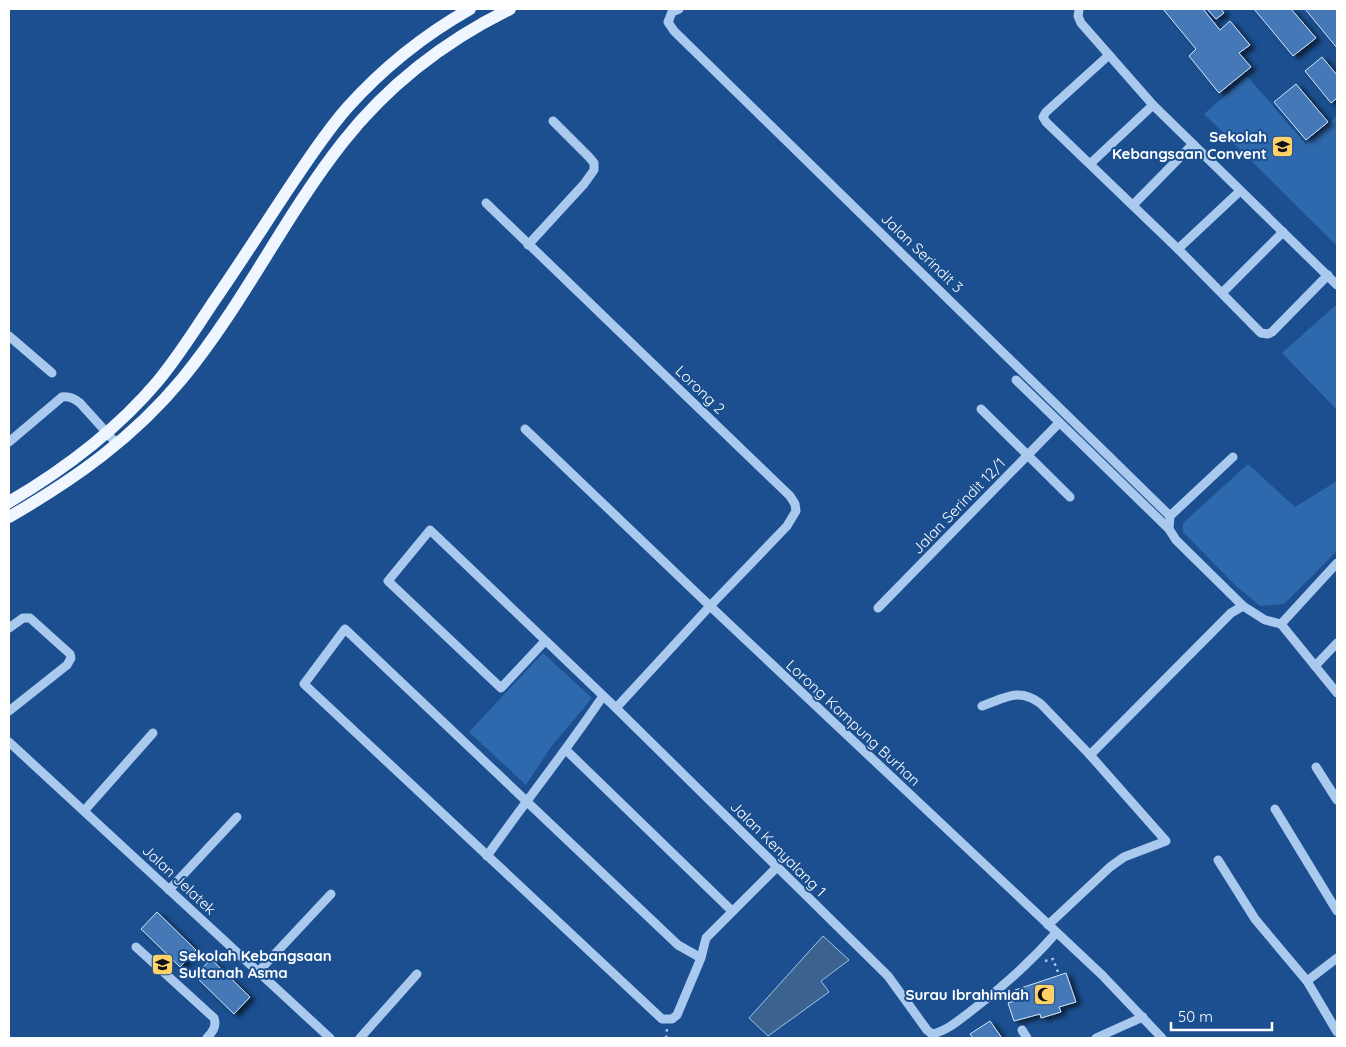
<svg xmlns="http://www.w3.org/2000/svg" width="1346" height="1047" font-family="Quicksand,sans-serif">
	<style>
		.green { fill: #2e69ad }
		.water { fill: #3c6290; stroke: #9cc4f0 }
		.building { fill: #4478b7; stroke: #cfe3fa; filter: url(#shadow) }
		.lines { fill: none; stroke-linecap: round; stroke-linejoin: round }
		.path { stroke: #a9c9ee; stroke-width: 2.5; stroke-dasharray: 2.5 4; stroke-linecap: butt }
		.minor { stroke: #a9c9ee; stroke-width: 9 }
		.major { stroke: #f0f6ff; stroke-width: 12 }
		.labels { text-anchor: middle; stroke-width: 4; stroke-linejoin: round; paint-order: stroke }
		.poi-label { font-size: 15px; font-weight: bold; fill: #fff; stroke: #1b4f8f; text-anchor: end }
		.street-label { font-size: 15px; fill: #fff; stroke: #1b4f8f }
	</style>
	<defs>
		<filter id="shadow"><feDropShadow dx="5" dy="3" stdDeviation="2.5" flood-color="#0009"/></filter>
	</defs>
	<rect width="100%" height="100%" fill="#1b4f8f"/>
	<!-- green -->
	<g class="green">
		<polygon points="1247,76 1306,144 1337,116 1337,246 1204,114"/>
		<polygon points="1337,304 1337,410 1282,353"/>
		<polygon points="1248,464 1295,507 1337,481 1337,551 1284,604 1260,606 1236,586 1183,532 1183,523"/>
		<polygon points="543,653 592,698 551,747 526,785 469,732"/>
	</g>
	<!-- water -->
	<polygon class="water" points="823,936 849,960 821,981 829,992 768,1036 749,1018"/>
	<!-- building -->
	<g class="building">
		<polygon points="1163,9 1203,9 1220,30 1230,21 1250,45 1239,53 1251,67 1219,93 1189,56 1196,49"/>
		<polygon points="1207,9 1221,9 1224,13 1216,19"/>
		<polygon points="1254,9 1291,9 1316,38 1293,56"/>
		<polygon points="1305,9 1337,9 1337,48"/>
		<polygon points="1322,57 1337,75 1337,98 1331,103 1305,71"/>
		<polygon points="1296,84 1328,122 1306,140 1274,102"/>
		<polygon points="157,912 196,950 180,967 141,929"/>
		<polygon points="211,959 250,997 234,1014 195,976"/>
		<polygon points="1066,973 1076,1002 1059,1007 1061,1012 1041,1018 1040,1014 1014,1021 1008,1003 1018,1000 1015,990"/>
		<polygon points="990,1021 1002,1038 973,1038 970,1034"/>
	</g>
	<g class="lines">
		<!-- path -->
		<g class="path">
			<polyline points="1045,961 1053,959 1059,975"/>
			<polyline points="666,1038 667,1029"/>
		</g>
		<!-- minor -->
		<g class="minor">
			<polyline points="679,9 672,12 668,22 674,31 1170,516"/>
			<polyline points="1079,10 1078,16 1081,23 1153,105 1337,285"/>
			<polyline points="1109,55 1046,112 1043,117 1046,122 1178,249 1261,333 1268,334 1272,332 1328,275"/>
			<polyline points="1091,163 1153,105"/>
			<polyline points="486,203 790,496 795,504 796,511 787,526 710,606 616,708"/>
			<polyline points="1133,205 1193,144"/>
			<polyline points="528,245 584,184 594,170 594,163 589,157 553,121"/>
			<polyline points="1178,249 1240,191"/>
			<polyline points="1222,293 1283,232"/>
			<polyline points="9,336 52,373"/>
			<polyline points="1016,380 1169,529"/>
			<polyline points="981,409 1070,497"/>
			<polyline points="525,429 710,606 1102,975 1162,1038"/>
			<path d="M9 442 62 397C69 396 74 398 80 403L117 444"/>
			<polyline points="1233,457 1170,516 1169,529 1176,540 1243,606 1265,620 1281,624"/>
			<polyline points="878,608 1059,423"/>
			<polyline points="1281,624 1337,693"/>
			<polyline points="1281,624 1337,563"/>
			<polyline points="9,628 23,618 30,618 70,654 71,658 67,665 9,711"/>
			<path d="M545 641 501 688 388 581 430 530 616 708 888 976 927 1030 932 1034C947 1031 959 1020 971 1011 1004 986 1029 964 1056 933"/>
			<polyline points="1315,666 1337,643"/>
			<path d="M982 706C1005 698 1019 687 1041 704L1090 755"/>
			<polyline points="9,742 330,1038"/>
			<polyline points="566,750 732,911"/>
			<polyline points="1316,767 1337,800"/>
			<polyline points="1275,809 1337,911"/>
			<polyline points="84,811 153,733"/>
			<path d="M487 856C525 802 566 751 603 696"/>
			<polyline points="1218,860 1255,919 1307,981 1337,1032"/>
			<polyline points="169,890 237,817"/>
			<polyline points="1048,925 1110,867 1124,857 1166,841 1090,755 1231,613 1243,606"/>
			<path d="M136 947 214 1018C217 1027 212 1032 207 1038"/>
			<polyline points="701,958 678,945 345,629 304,684 662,1019 672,1019 677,1015 701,958 706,938 777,867"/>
			<polyline points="258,972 331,894"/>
			<polyline points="1307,981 1337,958"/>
			<polyline points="1022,1030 1027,1038"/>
			<polyline points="360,1038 417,974"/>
			<polyline points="1096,1038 1143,1017"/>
		</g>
		<!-- major -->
		<g class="major">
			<path d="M9 502C65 469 116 431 158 381 178 357 195 330 212 304 239 265 265 224 291 185 309 158 326 132 347 108 382 69 424 35 470 9"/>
			<path d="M9 517C75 479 133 438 182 379 243 305 284 217 343 142 388 85 445 41 510 9"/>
		</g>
	</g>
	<!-- icons -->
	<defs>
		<symbol id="school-square" viewBox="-11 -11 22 22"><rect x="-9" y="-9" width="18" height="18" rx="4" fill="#ffd166" stroke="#1b4f8f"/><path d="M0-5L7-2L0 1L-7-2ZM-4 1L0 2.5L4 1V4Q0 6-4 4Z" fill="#111"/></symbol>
		<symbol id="mosque-square" viewBox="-11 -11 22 22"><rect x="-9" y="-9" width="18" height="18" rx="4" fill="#ffd166" stroke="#1b4f8f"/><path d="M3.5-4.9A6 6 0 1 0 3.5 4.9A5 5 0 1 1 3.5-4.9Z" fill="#111"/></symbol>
	</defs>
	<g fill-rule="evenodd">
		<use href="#school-square" x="1270" y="134" width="25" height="25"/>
		<use href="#school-square" x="150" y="952" width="25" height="25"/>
		<use href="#mosque-square" x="1032" y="982" width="25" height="25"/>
	</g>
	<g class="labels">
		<!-- poi labels -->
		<g class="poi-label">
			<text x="1267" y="142">Sekolah<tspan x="1267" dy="17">Kebangsaan Convent</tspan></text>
			<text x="179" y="961" text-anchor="start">Sekolah Kebangsaan<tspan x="179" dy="17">Sultanah Asma</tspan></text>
			<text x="1029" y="1000">Surau Ibrahimiah</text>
		</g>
		<!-- street labels -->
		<g class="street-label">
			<text transform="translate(922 253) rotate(44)" y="5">Jalan Serindit 3</text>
			<text transform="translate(700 390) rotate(44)" y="5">Lorong 2</text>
			<text transform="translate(959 506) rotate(-46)" y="5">Jalan Serindit 12/1</text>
			<text transform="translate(853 723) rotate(43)" y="5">Lorong Kampung Burhan</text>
			<text transform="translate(778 849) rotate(45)" y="5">Jalan Kenyalang 1</text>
			<text transform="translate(179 880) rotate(43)" y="5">Jalan Jelatek</text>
		</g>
	</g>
	<!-- border -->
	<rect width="1346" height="1047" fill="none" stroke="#ffffff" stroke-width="20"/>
	<!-- scale -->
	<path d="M1171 1022v8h101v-8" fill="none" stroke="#ffffff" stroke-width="2.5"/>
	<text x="1178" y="1022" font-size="15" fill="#ffffff" stroke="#1b4f8f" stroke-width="4" paint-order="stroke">50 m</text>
</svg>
